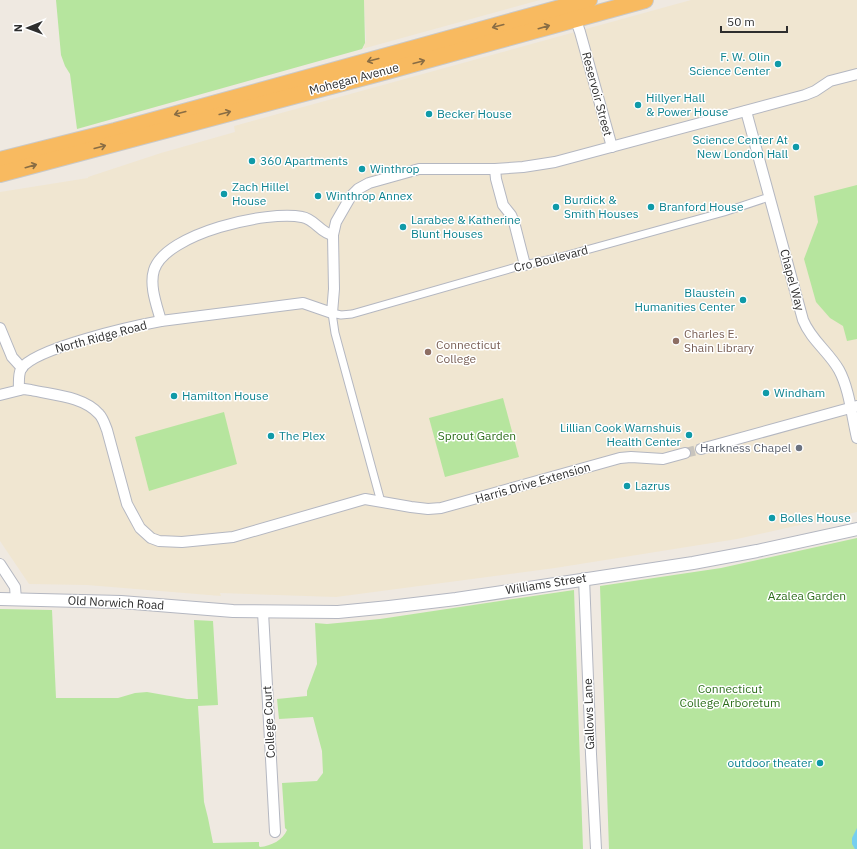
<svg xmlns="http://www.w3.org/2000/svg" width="857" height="849" font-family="'IBM Plex Sans',sans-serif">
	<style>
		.education { fill: #f0e6d1 }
		.green { fill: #b6e59e }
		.water { fill: #75cff0 }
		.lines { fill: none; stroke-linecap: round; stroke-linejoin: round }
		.minor-tunnel { stroke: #c8c4bd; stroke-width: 10; stroke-dasharray: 10 5; stroke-linecap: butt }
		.pedestrian-casing { stroke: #b4b7c1; stroke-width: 9 }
		.minor-casing { stroke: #b4b7c1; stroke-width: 12 }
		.tertiary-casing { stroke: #b4b7c1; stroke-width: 14 }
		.trunk-casing { stroke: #c9c9c9; stroke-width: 18 }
		.pedestrian { stroke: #fff; stroke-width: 7 }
		.minor { stroke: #fff; stroke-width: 10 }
		.tertiary { stroke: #fff; stroke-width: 12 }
		.trunk { stroke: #f8ba60; stroke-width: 16 }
		.oneway { stroke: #896d44 }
		.culture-dot { fill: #0f9aa8; stroke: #fff; stroke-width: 1.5 }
		.education-dot { fill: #8d6e63; stroke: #fff; stroke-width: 1.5 }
		.worship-dot { fill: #6b7280; stroke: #fff; stroke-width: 1.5 }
		.labels { text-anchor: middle; stroke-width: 3; stroke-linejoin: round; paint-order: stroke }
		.culture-label { font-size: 12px; fill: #0d838f; stroke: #fff; text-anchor: start }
		.street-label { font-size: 12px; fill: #2e2e2e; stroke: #fff }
		.education-label { font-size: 12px; fill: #785e54; stroke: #fff; text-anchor: start }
		.park-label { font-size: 12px; fill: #2c6e1b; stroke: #fff }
		.worship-label { font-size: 12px; fill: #5b616d; stroke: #fff; text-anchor: end }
	</style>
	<rect width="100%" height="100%" fill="#efe9e1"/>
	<!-- education -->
	<g class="education">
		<polygon points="364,0 540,0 362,49 364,47 366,40"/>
		<polygon points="691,0 857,0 857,512 737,539 555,568 336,597 220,593 221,596 87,585 29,584 0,541 0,192 88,178 88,177 161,153 235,132 234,126"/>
	</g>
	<!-- green -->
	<g class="green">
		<polygon points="56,0 364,0 365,43 362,49 77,129 70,74 65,66 61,55"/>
		<polygon points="857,185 857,339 847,341 843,326 830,318 816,302 804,259 818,222 814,196"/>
		<polygon points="503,398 519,457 445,477 429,418"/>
		<polygon points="224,412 237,464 149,491 135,437"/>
		<polygon points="857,538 857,849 609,849 600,586 721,568"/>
		<path d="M574 590 583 849H0V609L52 610 56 698H118L135 693 147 692 187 699H198L194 620 213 621 218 705 198 706 204 802 208 818 213 843 259 842V846L260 847C271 846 283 840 287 830L285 828 282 783 317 781 323 773 322 751 313 717 279 719 277 699 307 696V691L317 664 315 623 327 624 380 619Z"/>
	</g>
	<!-- water -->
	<polygon class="water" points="857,828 857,849 855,849 852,844 852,838"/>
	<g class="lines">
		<!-- minor-tunnel -->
		<polyline class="minor-tunnel" points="685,453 701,449"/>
		<defs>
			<polyline id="pedestrian" points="381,502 335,333 332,313 341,315 352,314 520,266 557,258 724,212 769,197"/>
			<g id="minor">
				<polyline points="574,15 580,32 612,147"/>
				<path d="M746 111 803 320C811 340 829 352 839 370 849 388 852 417 857 438"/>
				<polyline points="495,169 496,179 503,205 511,215 514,222 525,265"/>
				<path d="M161 321C157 306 149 286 154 270 166 233 268 210 302 217 315 219 320 233 333 235"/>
				<polyline points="0,328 12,357 22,368"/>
				<path d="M19 390C19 384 18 375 21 369 34 348 134 326 161 321L303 303 332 313 334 289 333 235 336 222 351 196 358 189 369 183 419 169H495L523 167 555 162 805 95 815 91 830 81 857 74"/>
				<path d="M0 395 24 389 31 390C52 395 83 396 99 414 103 418 105 425 107 430L127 504 140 528 151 538 159 541 182 542 233 537 365 499 411 507 428 509 441 508 620 458 631 457 663 459 685 453"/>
				<polyline points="701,449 857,406"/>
				<polyline points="0,564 15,587 16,599"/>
				<polyline points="584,578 591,754 596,849"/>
				<polyline points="263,612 275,832"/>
			</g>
			<polyline id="tertiary" points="0,599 121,602 233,611 338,612 389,607 456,599 693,563 757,551 857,529"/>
			<g id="trunk">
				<polyline points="0,160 115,131 589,0"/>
				<polyline points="0,174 391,70 645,0"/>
			</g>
		</defs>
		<!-- pedestrian casing -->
		<use href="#pedestrian" class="pedestrian-casing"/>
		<!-- minor casing -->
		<use href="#minor" class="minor-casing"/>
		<!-- tertiary casing -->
		<use href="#tertiary" class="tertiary-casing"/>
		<!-- trunk casing -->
		<use href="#trunk" class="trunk-casing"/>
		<!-- pedestrian -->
		<use href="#pedestrian" class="pedestrian"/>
		<!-- minor -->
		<use href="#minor" class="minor"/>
		<!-- tertiary -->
		<use href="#tertiary" class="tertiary"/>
		<!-- trunk -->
		<use href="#trunk" class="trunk"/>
	</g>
	<!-- one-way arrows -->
	<defs><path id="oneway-shaft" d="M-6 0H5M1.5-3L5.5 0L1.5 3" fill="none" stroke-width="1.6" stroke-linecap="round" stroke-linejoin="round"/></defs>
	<g class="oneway">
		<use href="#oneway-shaft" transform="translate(498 26) rotate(165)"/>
		<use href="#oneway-shaft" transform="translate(544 27) rotate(-16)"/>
		<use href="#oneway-shaft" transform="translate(373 60) rotate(165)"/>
		<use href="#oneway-shaft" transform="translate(419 62) rotate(-15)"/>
		<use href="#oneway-shaft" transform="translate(180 113) rotate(165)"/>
		<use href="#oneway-shaft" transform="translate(225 113) rotate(-15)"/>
		<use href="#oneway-shaft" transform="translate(100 147) rotate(-15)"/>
		<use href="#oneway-shaft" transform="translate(31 166) rotate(-16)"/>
	</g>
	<!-- markers -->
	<g class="culture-dot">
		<circle cx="778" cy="64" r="4"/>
		<circle cx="638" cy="105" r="4"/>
		<circle cx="429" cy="114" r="4"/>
		<circle cx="796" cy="147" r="4"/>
		<circle cx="252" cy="161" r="4"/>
		<circle cx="362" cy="169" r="4"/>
		<circle cx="224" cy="194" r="4"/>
		<circle cx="318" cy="196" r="4"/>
		<circle cx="556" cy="207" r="4"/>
		<circle cx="651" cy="207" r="4"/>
		<circle cx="403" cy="227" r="4"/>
		<circle cx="743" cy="300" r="4"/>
		<circle cx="766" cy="393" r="4"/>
		<circle cx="174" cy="396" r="4"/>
		<circle cx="689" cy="435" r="4"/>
		<circle cx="271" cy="436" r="4"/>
		<circle cx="627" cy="486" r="4"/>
		<circle cx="772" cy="518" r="4"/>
		<circle cx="820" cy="763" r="4"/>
	</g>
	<g class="education-dot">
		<circle cx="676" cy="341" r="4"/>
		<circle cx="428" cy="352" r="4"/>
	</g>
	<circle class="worship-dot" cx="799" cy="448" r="4"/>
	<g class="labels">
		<!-- culture labels -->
		<g class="culture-label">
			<text x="770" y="61" text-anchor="end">F. W. Olin<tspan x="770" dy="14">Science Center</tspan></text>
			<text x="646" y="102">Hillyer Hall<tspan x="646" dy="14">&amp; Power House</tspan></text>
			<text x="437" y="118">Becker House</text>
			<text x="788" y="144" text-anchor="end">Science Center At<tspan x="788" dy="14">New London Hall</tspan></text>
			<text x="260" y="165">360 Apartments</text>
			<text x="370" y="173">Winthrop</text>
			<text x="232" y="191">Zach Hillel<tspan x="232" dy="14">House</tspan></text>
			<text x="326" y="200">Winthrop Annex</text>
			<text x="564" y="204">Burdick &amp;<tspan x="564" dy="14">Smith Houses</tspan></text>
			<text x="659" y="211">Branford House</text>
			<text x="411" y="224">Larabee &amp; Katherine<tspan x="411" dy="14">Blunt Houses</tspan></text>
			<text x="735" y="297" text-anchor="end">Blaustein<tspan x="735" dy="14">Humanities Center</tspan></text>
			<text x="774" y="397">Windham</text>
			<text x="182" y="400">Hamilton House</text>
			<text x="681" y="432" text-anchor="end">Lillian Cook Warnshuis<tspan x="681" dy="14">Health Center</tspan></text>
			<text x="279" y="440">The Plex</text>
			<text x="635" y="490">Lazrus</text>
			<text x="780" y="522">Bolles House</text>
			<text x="812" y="767" text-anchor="end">outdoor theater</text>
		</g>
		<!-- street labels -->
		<g class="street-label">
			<text transform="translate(354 79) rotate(-15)" y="4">Mohegan Avenue</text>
			<text transform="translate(597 94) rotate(75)" y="4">Reservoir Street</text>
			<text transform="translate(551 259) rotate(-14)" y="4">Cro Boulevard</text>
			<text transform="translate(792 280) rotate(75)" y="4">Chapel Way</text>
			<text transform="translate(101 337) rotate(-15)" y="4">North Ridge Road</text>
			<text transform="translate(533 483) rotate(-16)" y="4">Harris Drive Extension</text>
			<text transform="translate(546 584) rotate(-9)" y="4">Williams Street</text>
			<text transform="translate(116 603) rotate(3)" y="4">Old Norwich Road</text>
			<text transform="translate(589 714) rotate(-92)" y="4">Gallows Lane</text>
			<text transform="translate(269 722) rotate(-93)" y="4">College Court</text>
		</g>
		<!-- education labels -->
		<g class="education-label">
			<text x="684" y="338">Charles E.<tspan x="684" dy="14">Shain Library</tspan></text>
			<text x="436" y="349">Connecticut<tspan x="436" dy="14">College</tspan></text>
		</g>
		<!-- park labels -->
		<g class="park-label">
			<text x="477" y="440">Sprout Garden</text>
			<text x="807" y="600">Azalea Garden</text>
			<text x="730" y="693">Connecticut<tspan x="730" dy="14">College Arboretum</tspan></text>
		</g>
		<!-- worship labels -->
		<g class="worship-label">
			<text x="791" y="452">Harkness Chapel</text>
		</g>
	</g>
	<!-- north arrow -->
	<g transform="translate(28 28) rotate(269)" stroke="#ffffff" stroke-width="3" paint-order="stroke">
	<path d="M0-3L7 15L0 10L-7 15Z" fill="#2e2e2e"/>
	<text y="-6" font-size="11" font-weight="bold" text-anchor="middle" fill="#2e2e2e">N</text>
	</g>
	<!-- scale -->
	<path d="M721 26v6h66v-6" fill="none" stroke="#2e2e2e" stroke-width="2"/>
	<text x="727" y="26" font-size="12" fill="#2e2e2e" stroke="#ffffff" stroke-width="3" paint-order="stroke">50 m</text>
</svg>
